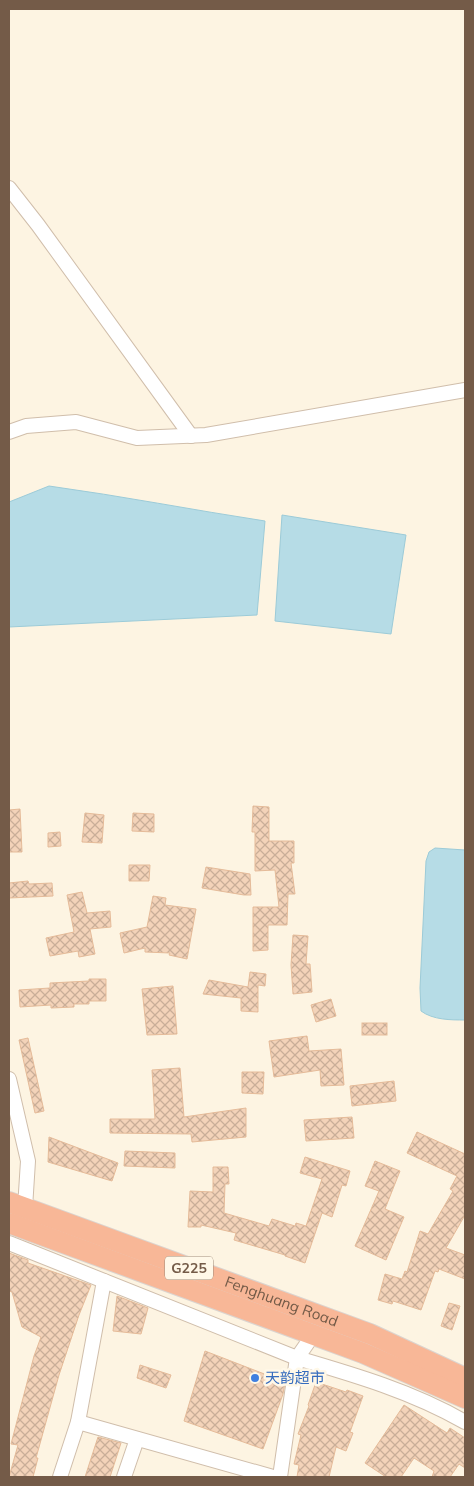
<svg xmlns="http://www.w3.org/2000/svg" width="474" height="1486" font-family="Mulish,'Noto Sans SC',sans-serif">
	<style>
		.water { fill: #b6dce6; stroke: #9ccbd8 }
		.building { fill: url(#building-cross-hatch); stroke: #e5bb99 }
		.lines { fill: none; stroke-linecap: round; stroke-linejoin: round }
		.minor-casing { stroke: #d0beab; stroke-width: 16 }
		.highway-casing { stroke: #dbd4cf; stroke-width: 22 }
		.minor { stroke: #fff; stroke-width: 14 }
		.highway { stroke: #f8b797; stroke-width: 20 }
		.shop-dot { fill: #3f7fe0; stroke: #fff8e8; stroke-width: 2 }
		.labels { text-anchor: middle; stroke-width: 5; stroke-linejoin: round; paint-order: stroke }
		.shield { fill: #fff8e8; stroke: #9e8a78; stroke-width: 1 }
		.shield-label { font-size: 14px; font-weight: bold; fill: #745b48 }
		.street-label { font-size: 15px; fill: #745b48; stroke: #fff8e8 }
		.shop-label { font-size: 15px; fill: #366cbe; stroke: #fff8e8; text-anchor: start }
	</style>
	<defs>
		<pattern id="building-cross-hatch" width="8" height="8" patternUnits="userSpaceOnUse" patternTransform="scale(1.25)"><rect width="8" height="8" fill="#f3d3b9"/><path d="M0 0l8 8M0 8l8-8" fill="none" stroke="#c9ae98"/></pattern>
	</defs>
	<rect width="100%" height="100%" fill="#fdf4e2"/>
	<!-- water -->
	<g class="water">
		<path d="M49 486C122 496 193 510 265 521L257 615 9 627V502Z"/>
		<polygon points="282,515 406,535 391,634 275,621"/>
		<path d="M435 848 465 850V1020C451 1020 433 1020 421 1011L420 988 426 861 429 852Z"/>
	</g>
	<!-- building -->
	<g class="building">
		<polygon points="253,806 269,807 269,841 294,841 294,863 291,863 295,894 288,894 287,925 268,925 268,950 253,951 253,907 279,907 275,870 255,871 255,832 252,832"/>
		<polygon points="20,809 22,852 9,852 9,810"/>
		<polygon points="85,813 104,815 102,843 82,842"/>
		<polygon points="133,813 154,814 154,832 132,831"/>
		<polygon points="60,832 61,846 48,847 48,833"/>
		<polygon points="129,865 150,865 149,881 129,881"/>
		<polygon points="206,867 250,874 251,895 244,895 202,888"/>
		<polygon points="28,881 29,884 52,883 53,896 9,898 9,883"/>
		<polygon points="82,892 87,913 110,911 111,927 90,929 95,954 79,957 78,951 50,956 46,938 74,932 67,895"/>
		<polygon points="153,896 166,898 165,905 196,909 187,959 169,955 170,953 145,952 145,948 124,953 120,933 147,927"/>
		<polygon points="293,935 308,936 306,964 310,964 312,992 293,994 291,965"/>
		<polygon points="250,972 266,974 265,986 258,985 258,1012 241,1011 241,998 203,994 209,980 248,987"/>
		<polygon points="89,979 106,979 106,1001 89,1001 89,1004 74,1004 74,1007 51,1008 51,1005 20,1007 19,990 50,988 50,983 89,981"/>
		<polygon points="173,986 177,1034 147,1035 142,989"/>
		<polygon points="331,999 336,1016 316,1022 311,1005"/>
		<rect x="362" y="1023" width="25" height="12"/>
		<polygon points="307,1036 309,1051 341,1049 344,1085 321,1086 320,1070 274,1077 269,1041"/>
		<polygon points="28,1038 44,1111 35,1113 19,1040"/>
		<polygon points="180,1068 184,1117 246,1108 246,1137 192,1142 191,1134 110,1133 110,1119 155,1119 152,1070"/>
		<polygon points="242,1072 264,1072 263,1094 242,1093"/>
		<polygon points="394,1081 396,1101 352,1106 350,1086"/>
		<polygon points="352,1117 354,1138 306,1141 304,1120"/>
		<polygon points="417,1132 465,1154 465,1215 446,1248 465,1255 465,1279 439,1269 438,1272 435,1271 421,1310 393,1301 392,1304 378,1300 385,1274 402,1279 405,1271 407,1272 420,1231 428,1234 453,1191 450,1189 457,1176 407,1153"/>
		<polygon points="49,1137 118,1163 112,1181 48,1162"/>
		<polygon points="125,1151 175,1153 175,1168 124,1166"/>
		<polygon points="305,1157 350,1171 346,1186 342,1185 332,1217 322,1213 305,1263 285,1256 285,1255 234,1240 236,1233 201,1225 201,1227 188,1227 190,1191 213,1192 213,1167 228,1167 229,1184 225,1184 224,1213 269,1226 272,1219 295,1226 296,1223 306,1226 322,1179 300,1173"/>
		<polygon points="375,1161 400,1171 385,1209 404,1217 386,1260 355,1246 379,1191 365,1186"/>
		<polygon points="9,1253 28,1260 28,1263 91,1285 79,1315 59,1375 36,1458 38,1458 33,1477 9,1477 18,1445 11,1444 34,1356 41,1337 22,1327 12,1292 9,1291"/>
		<polygon points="117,1296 148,1308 141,1334 113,1331"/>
		<polygon points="449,1303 460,1306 452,1330 441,1326"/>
		<polygon points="205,1351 285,1382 283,1394 263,1449 184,1421"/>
		<polygon points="140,1365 171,1375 166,1388 137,1378"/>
		<polygon points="316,1382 346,1392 347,1390 363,1396 350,1432 353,1433 346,1451 336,1447 329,1477 297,1477 299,1465 294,1464 301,1435 298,1434 309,1406 308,1405"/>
		<polygon points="404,1405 447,1433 450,1428 465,1438 465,1468 459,1464 450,1477 432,1477 434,1471 414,1458 401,1477 386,1477 365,1463"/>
		<polygon points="98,1437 121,1443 110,1477 85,1477"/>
	</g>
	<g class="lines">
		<defs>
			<g id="minor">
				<polyline points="9,188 38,225 191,436"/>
				<polyline points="9,432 26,426 76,422 137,438 206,435 465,390"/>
				<polyline points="9,1079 28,1161 25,1208"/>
				<polyline points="9,1243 297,1358 313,1335"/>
				<polyline points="78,1422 273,1477"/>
				<polyline points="60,1477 78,1422 104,1281"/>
				<polyline points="124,1477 137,1439"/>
				<path d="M280 1477 297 1358C355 1375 413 1392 465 1422"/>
			</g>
			<g id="highway">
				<path id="s1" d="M9 1202 370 1334 465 1378"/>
				<polyline points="9,1223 363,1353 465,1398"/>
			</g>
		</defs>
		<!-- minor casing -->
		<use href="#minor" class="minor-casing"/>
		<!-- highway casing -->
		<use href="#highway" class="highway-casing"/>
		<!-- minor -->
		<use href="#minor" class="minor"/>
		<!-- highway -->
		<use href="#highway" class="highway"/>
	</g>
	<!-- markers -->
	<circle class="shop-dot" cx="255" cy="1378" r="5"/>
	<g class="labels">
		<!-- shield labels -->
		<rect class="shield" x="165" y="1256.5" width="48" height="23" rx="4"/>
		<g class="shield-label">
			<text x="189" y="1273">G225</text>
		</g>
		<!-- street labels -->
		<g class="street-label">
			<text dy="5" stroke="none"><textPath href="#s1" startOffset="290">Fenghuang Road</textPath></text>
		</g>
		<!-- shop labels -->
		<g class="shop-label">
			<text x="265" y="1383">天韵超市</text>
		</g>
	</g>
	<!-- border -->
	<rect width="474" height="1486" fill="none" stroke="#745b48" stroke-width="20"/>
</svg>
